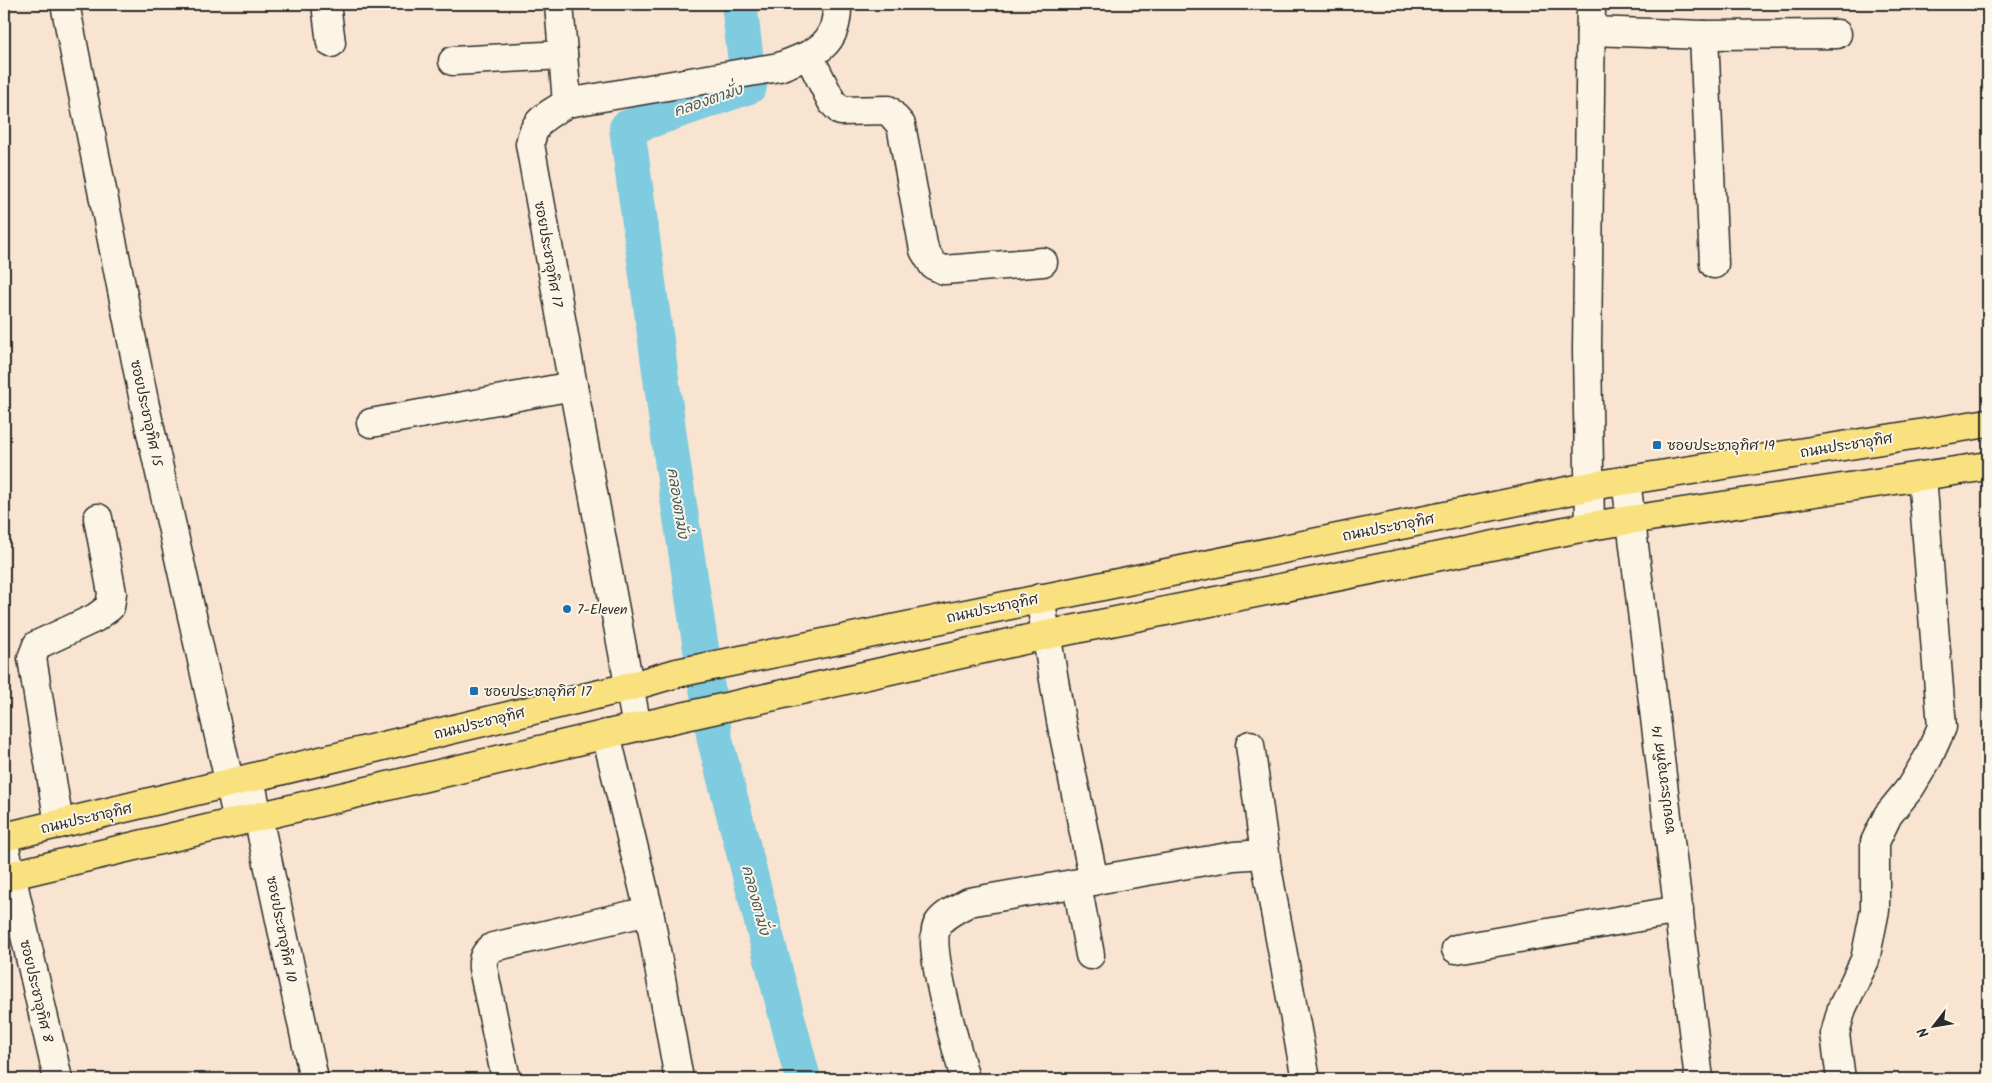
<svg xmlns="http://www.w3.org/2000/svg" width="1992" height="1083" font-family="Kalam,'Playpen Sans Thai',sans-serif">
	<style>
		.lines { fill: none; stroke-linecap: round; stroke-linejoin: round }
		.canal { stroke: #7fcbdf; stroke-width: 36 }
		.minor-casing { stroke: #2b2b2b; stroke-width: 31 }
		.major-casing { stroke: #2b2b2b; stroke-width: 31 }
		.minor { stroke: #fcf5e5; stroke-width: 28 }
		.major { stroke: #fae180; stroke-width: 28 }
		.poi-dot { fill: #1f6fb2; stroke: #fcf5e5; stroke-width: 2 }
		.labels { text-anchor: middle; stroke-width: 4; stroke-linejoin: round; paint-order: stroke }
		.street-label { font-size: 14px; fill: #2b2b2b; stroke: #fcf5e5 }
		.poi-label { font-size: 14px; fill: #2b2b2b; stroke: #fcf5e5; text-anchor: start }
		.water-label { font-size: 15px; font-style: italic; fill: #445b61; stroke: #fcf5e5 }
	</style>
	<rect width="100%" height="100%" fill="#f8e4d1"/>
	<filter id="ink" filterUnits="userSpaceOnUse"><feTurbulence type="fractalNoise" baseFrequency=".02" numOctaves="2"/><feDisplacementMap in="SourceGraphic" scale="10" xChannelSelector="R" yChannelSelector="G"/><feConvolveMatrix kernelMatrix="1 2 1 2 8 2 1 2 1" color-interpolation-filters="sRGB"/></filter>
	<g filter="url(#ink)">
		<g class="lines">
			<!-- canal -->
			<polyline class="canal" points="739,4 749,86 627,128 673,466 715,740 803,1079"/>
			<defs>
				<g id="minor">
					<polyline points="65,4 145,406 238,821"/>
					<polyline points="326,4 331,43"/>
					<polyline points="559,4 567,103"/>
					<polyline points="1591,31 1704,35 1837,34"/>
					<polyline points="1704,35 1714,264"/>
					<polyline points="809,56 832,102 841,111 888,110 901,125 924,250 933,265 944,270 1043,262"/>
					<polyline points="453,61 563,55"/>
					<polyline points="371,423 573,386"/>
					<polyline points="1626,480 1699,1079"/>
					<polyline points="1590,526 1587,351 1591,4"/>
					<polyline points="1040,598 1061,721 1094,881"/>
					<path d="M637 727 573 386 530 144C534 119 547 116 567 103L779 67C815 53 838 47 837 4"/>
					<polyline points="606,734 649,911 679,1079"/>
					<polyline points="1250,745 1267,868 1306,1079"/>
					<polyline points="250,779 314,1079"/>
					<polyline points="59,824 32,658 37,645 95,618 110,607 112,593 98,518"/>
					<polyline points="4,844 58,1079"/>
					<polyline points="1077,884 1090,955"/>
					<polyline points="1456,949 1679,910"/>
					<path d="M506 1079 483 968C482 958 485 953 493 947L649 911"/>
					<path d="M965 1079C958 1052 925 945 938 924 944 914 959 908 969 902L1234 856 1265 854"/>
					<polyline points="1841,1079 1835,1034 1842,1008 1865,960 1875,910 1875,842 1888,815 1910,788 1928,758 1942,727 1922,476"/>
				</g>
				<g id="major">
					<polyline points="4,837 629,687 677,673 1597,485 1988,423"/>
					<polyline points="4,877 637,727 1046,635 1590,526 1988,466"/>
				</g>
			</defs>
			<!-- minor casing -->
			<use href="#minor" class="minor-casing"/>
			<!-- major casing -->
			<use href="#major" class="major-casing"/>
			<!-- minor -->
			<use href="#minor" class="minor"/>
			<!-- major -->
			<use href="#major" class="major"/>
		</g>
	</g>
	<!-- markers -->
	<g class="poi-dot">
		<rect x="1652" y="440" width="10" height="10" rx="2.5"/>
		<circle cx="567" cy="609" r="5"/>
		<rect x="469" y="686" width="10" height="10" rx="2.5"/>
	</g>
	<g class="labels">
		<!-- street labels -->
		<g class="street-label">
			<text transform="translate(549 254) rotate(80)" y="5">ซอยประชาอุทิศ 17</text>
			<text transform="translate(147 413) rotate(78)" y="5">ซอยประชาอุทิศ 15</text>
			<text transform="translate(1846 445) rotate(-9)" y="5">ถนนประชาอุทิศ</text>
			<text transform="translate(1388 527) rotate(-11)" y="5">ถนนประชาอุทิศ</text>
			<text transform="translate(992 608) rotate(-12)" y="5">ถนนประชาอุทิศ</text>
			<text transform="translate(479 723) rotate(-14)" y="5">ถนนประชาอุทิศ</text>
			<text transform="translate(1663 780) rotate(-97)" y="5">ซอยประชาอุทิศ 14</text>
			<text transform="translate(86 818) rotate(-13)" y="5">ถนนประชาอุทิศ</text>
			<text transform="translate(282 929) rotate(79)" y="5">ซอยประชาอุทิศ 10</text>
			<text transform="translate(37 991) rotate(77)" y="5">ซอยประชาอุทิศ 8</text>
		</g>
		<!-- poi labels -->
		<g class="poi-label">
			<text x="1667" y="450">ซอยประชาอุทิศ 19</text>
			<text x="577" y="614">7-Eleven</text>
			<text x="484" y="696">ซอยประชาอุทิศ 17</text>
		</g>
		<!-- water labels -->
		<g class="water-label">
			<text transform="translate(708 100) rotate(-19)" y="5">คลองตามั่ง</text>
			<text transform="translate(678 503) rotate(81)" y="5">คลองตามั่ง</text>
			<text transform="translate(756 900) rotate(75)" y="5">คลองตามั่ง</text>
		</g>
	</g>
	<!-- margin -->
	<rect width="1992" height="1083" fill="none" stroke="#fcf5e5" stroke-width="20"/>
	<rect x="10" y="10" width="1972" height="1063" fill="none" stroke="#2b2b2b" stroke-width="2" filter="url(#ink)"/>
	<!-- north arrow -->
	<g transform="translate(1934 1026) rotate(239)" stroke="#fcf5e5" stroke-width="4" paint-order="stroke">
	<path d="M0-4L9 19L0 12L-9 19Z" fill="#2b2b2b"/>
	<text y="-8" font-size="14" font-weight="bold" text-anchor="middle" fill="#2b2b2b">N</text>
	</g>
</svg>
